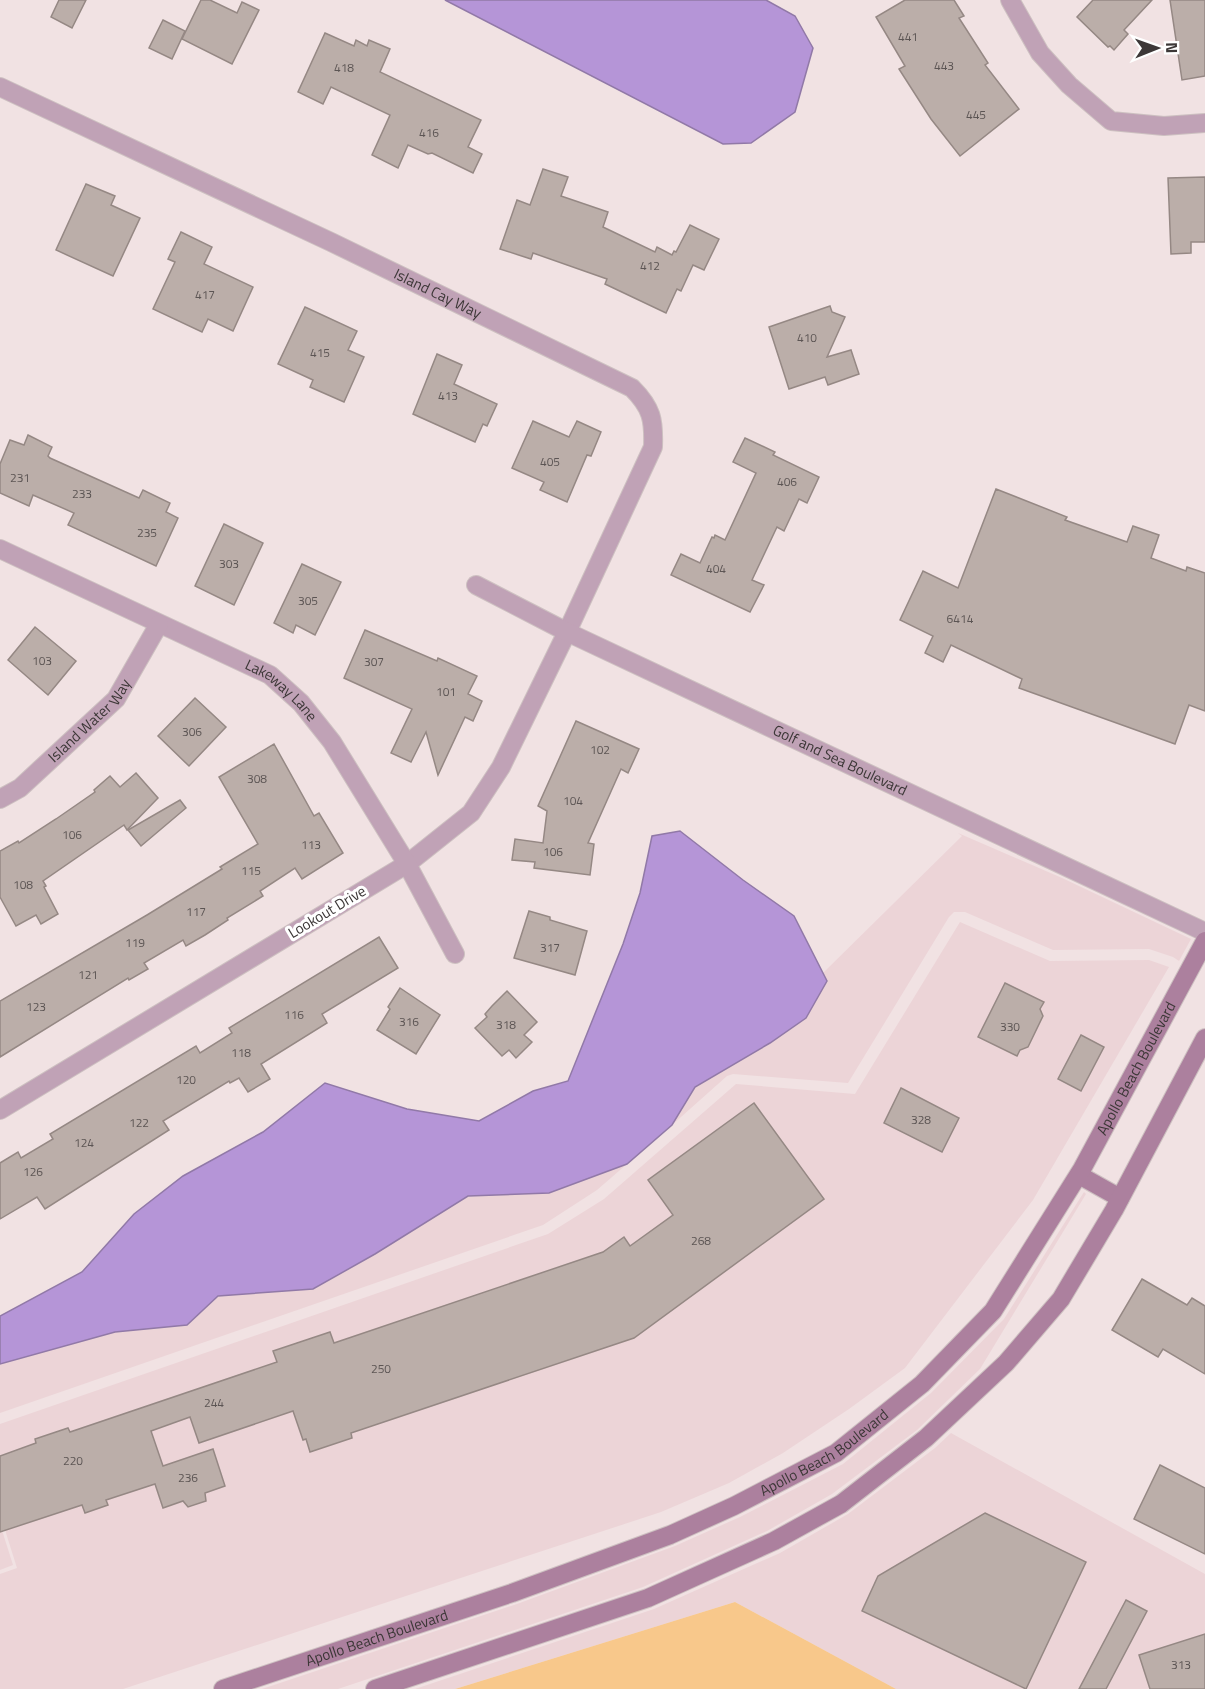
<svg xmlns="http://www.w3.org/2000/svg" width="1205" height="1689" font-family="'Titillium Web',sans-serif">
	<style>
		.built { fill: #ecd4d7 }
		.green { fill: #f8c88b }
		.water { fill: #b595d7; stroke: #9179a7; stroke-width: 1.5 }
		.building { fill: #bbaea9; stroke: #958884; stroke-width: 1.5 }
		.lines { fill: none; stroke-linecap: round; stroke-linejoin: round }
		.street-casing { stroke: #cdc0c1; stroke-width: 20 }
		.secondary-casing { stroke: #cdc0c1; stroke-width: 20 }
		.street { stroke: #c0a2b6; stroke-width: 18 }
		.secondary { stroke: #ac809e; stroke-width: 18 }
		.labels { text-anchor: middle; stroke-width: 6; stroke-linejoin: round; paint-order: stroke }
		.number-label { font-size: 12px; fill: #5c5554 }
		.street-label { font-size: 15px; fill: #3c3737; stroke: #fff }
	</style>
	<rect width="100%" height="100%" fill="#f1e2e3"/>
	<!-- built -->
	<g class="built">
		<polygon points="958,833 1062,878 1191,939 1179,961 1173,957 1149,949 1053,950 965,912 954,912 949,917 848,1083 733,1074 727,1076 672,1125 695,1087 770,1043 827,981 823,973 962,836"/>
		<polygon points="960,922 1050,961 1149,960 1169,967 1033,1200 905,1368 849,1409 783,1453 729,1483 661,1512 123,1689 0,1689 0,1574 17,1568 0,1514 0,1424 548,1234 604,1199 736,1084 855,1094"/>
		<polygon points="627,1164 597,1190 543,1225 0,1413 0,1364 115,1332 187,1325 218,1296 313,1289 375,1254 468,1196 549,1193"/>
		<polygon points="1084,1192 1086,1194 980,1369 917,1430 832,1494 767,1531 643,1587 338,1689 262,1689 517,1604 675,1546 740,1517 843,1464 931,1393 1004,1319"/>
		<polygon points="951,1433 1205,1574 1205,1689 896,1689 735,1602 455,1689 415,1689 654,1609 780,1553 848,1514 935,1448"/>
		<polygon points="0,1524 13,1565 0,1570"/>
	</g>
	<!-- green -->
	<polygon class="green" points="735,1602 896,1689 455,1689"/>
	<!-- water -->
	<g class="water">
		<polygon points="445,0 766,0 795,16 813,48 795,112 751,143 723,144"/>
		<polygon points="680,831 743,880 794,916 827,981 806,1018 770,1043 695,1087 672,1125 627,1164 549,1193 468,1196 375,1254 313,1289 218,1296 187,1325 115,1332 0,1364 0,1316 82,1272 134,1214 183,1176 263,1132 325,1083 407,1109 479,1121 533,1091 568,1081 623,944 640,893 652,836"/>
	</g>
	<!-- building -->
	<g class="building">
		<polygon points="59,0 86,0 72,28 51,17"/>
		<polygon points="201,0 210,0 237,13 242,2 259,10 232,64 182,39"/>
		<polygon points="905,0 954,0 964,16 959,18 988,63 985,65 1019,109 960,156 931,119 899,69 905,66 876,17"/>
		<polygon points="1093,0 1152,0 1124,30 1128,34 1114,50 1110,46 1108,47 1077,17"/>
		<polygon points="1170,0 1205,0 1205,76 1182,80"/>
		<polygon points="163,20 185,31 172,59 149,48"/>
		<polygon points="325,33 354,46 356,40 367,46 369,40 390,49 380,72 481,120 468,147 482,154 473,173 432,153 428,154 408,145 398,168 372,155 390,115 331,87 323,104 298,92"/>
		<polygon points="543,169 568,177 561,196 608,212 603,227 655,252 657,247 672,255 674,251 676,252 690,225 719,239 704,270 693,265 681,291 677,289 666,313 605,284 607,279 533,253 531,259 500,249 517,200 530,205"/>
		<polygon points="1205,177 1205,242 1191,242 1191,253 1171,254 1168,178"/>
		<polygon points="86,184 115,196 111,205 140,218 113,276 56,250"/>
		<polygon points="181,232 212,247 204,264 253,287 233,331 208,319 202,332 153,309 175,262 168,259"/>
		<polygon points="830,306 832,312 845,317 827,357 851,350 859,374 828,385 825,377 789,389 769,327"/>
		<polygon points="305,307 357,331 348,350 364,357 344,402 310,387 313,380 278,364"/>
		<polygon points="437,354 462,365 454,384 497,404 487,426 483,424 475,442 413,414"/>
		<polygon points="533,421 569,437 577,421 601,432 591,456 587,455 567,502 540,490 544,482 512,468"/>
		<polygon points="28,435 52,447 48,456 50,458 139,498 143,490 170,503 166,512 178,518 156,566 68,525 74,513 33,495 29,506 0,493 0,464 10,440 24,445"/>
		<polygon points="745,438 775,452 773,455 819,477 807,503 799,499 784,531 777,527 752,580 764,585 750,612 671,575 681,554 700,563 712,537 714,538 715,535 725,540 756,473 733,462"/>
		<polygon points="996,489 1067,517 1065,520 1127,542 1133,526 1159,535 1151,558 1186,571 1187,567 1205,573 1205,711 1189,705 1175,744 1019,688 1022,679 951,645 943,662 925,653 933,636 900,620 923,571 958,588"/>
		<polygon points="224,524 263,543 234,605 195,586"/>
		<polygon points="302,564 341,582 315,635 296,625 293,633 274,623"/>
		<polygon points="35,627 76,661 48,695 8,660"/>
		<polygon points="365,630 437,661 438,658 477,676 468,694 482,701 473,721 465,717 438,775 426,732 411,762 391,753 412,709 344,678"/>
		<polygon points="195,698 226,727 189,766 158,736"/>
		<polygon points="576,721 639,749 628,773 621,769 588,843 594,844 590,875 534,868 535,862 512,860 515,839 543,843 547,811 538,806"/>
		<polygon points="274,744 314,816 319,813 343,853 302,879 295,868 260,891 263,896 227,918 228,920 205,935 186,946 183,940 144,963 148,969 129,980 128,978 0,1057 0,1001 147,915 222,869 220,867 258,844 219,777"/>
		<polygon points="136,773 158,798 127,830 124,825 43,881 46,886 44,887 58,914 41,924 36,915 16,926 0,897 0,851 18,841 19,843 56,819 95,792 94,790 110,776 120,787"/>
		<polygon points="180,800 186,808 141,846 128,830"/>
		<polygon points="529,911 550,917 550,920 587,931 575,975 514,958"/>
		<polygon points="379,937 398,968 322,1014 327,1023 261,1064 270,1079 248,1092 239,1078 230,1083 229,1081 163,1121 169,1130 45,1209 37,1197 0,1219 0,1163 18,1152 21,1158 53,1139 50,1134 196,1046 200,1053 232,1033 229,1028"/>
		<polygon points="1005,983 1044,1002 1040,1009 1043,1016 1028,1047 1020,1050 1017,1056 978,1037"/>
		<polygon points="400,988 440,1015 416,1054 377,1030 390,1009 388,1007"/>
		<polygon points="507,991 537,1022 524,1035 532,1042 516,1058 509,1050 502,1056 475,1028 487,1017 485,1014 492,1006"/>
		<polygon points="1081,1035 1104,1047 1081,1091 1058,1079"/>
		<polygon points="901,1088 959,1118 942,1152 884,1123"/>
		<polygon points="754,1103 824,1199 634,1338 351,1433 352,1438 310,1452 306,1439 303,1440 293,1411 199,1443 190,1417 151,1431 163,1466 213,1449 225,1486 205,1493 206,1501 188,1507 183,1501 163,1508 155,1484 106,1500 108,1505 85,1513 82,1505 0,1532 0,1456 36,1443 35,1439 68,1428 70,1432 277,1362 273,1351 330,1332 334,1343 603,1252 624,1237 630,1246 673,1215 648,1180"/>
		<polygon points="1142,1279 1187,1305 1192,1298 1205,1306 1205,1374 1163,1349 1158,1357 1112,1330"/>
		<polygon points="1160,1465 1205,1488 1205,1554 1134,1519"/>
		<polygon points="985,1513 1086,1562 1026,1689 862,1611 878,1576"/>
		<polygon points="1126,1600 1147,1611 1106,1689 1079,1689"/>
		<polygon points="1205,1634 1205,1689 1150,1689 1139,1655"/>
	</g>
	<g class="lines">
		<defs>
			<g id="street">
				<polyline points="1010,0 1040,53 1069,85 1111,121 1164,126 1205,123"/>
				<path id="s1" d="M0 87 331 242 632 388C652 408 654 420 653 447L567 632 501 767 471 813 407 864 0 1110"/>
				<path id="s2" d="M0 549 270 675 301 703 332 742 407 864 455 954"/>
				<path id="s3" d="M476 585 567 632 1205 932"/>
				<path id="s4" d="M0 799 20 788 116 699 159 624"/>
			</g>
			<g id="secondary">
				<polyline points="1079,1175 1120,1198"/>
				<path id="s5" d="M223 1689 512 1593 670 1535 734 1506 836 1453 922 1384 993 1311 1082 1169 1205 941"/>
				<polyline points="375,1689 648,1598 774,1541 841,1504 926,1438 1006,1363 1061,1299 1114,1210 1205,1038"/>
			</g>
		</defs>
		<!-- street casing -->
		<use href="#street" class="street-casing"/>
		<!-- secondary casing -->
		<use href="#secondary" class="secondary-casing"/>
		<!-- street -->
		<use href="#street" class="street"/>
		<!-- secondary -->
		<use href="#secondary" class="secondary"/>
	</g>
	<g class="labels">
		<!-- number labels -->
		<g class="number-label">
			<text x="908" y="41">441</text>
			<text x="944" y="70">443</text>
			<text x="344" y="72">418</text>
			<text x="976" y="119">445</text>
			<text x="429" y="137">416</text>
			<text x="650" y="270">412</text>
			<text x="205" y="299">417</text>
			<text x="807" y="342">410</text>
			<text x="320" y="357">415</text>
			<text x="448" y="400">413</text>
			<text x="550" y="466">405</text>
			<text x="20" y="482">231</text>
			<text x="787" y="486">406</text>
			<text x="82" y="498">233</text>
			<text x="147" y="537">235</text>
			<text x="229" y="568">303</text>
			<text x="716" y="573">404</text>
			<text x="308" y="605">305</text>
			<text x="960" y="623">6414</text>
			<text x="42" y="665">103</text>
			<text x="374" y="666">307</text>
			<text x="446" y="696">101</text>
			<text x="192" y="736">306</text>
			<text x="600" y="754">102</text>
			<text x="257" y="783">308</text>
			<text x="573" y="805">104</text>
			<text x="72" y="839">106</text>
			<text x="311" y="849">113</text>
			<text x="553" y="856">106</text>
			<text x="251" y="875">115</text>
			<text x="23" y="889">108</text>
			<text x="196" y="916">117</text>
			<text x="135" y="947">119</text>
			<text x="550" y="952">317</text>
			<text x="88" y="979">121</text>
			<text x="36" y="1011">123</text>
			<text x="294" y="1019">116</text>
			<text x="409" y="1026">316</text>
			<text x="506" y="1029">318</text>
			<text x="1010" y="1031">330</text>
			<text x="241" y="1057">118</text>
			<text x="186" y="1084">120</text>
			<text x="921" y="1124">328</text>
			<text x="139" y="1127">122</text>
			<text x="84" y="1147">124</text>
			<text x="33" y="1176">126</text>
			<text x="701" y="1245">268</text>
			<text x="381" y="1373">250</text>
			<text x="214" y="1407">244</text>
			<text x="73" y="1465">220</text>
			<text x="188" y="1482">236</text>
			<text x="1181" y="1669">313</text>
		</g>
		<!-- street labels -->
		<g class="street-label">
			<text dy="5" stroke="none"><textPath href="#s1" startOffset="484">Island Cay Way</textPath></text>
			<text dy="5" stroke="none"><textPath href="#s2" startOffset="316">Lakeway Lane</textPath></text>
			<text dy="5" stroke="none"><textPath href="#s4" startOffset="120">Island Water Way</textPath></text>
			<text dy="5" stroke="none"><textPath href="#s3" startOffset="404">Golf and Sea Boulevard</textPath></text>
			<text transform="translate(327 912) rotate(-31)" y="5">Lookout Drive</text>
			<text dy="5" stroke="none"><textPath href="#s5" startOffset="1152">Apollo Beach Boulevard</textPath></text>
			<text dy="5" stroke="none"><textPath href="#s5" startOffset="648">Apollo Beach Boulevard</textPath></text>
			<text dy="5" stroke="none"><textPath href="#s5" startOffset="162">Apollo Beach Boulevard</textPath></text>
		</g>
	</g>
	<!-- north arrow -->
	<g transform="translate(1157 48) rotate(89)" stroke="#ffffff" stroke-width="4.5" paint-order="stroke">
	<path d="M0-4.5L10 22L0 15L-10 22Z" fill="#3c3737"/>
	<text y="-9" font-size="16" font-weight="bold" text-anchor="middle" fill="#3c3737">N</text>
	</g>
</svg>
